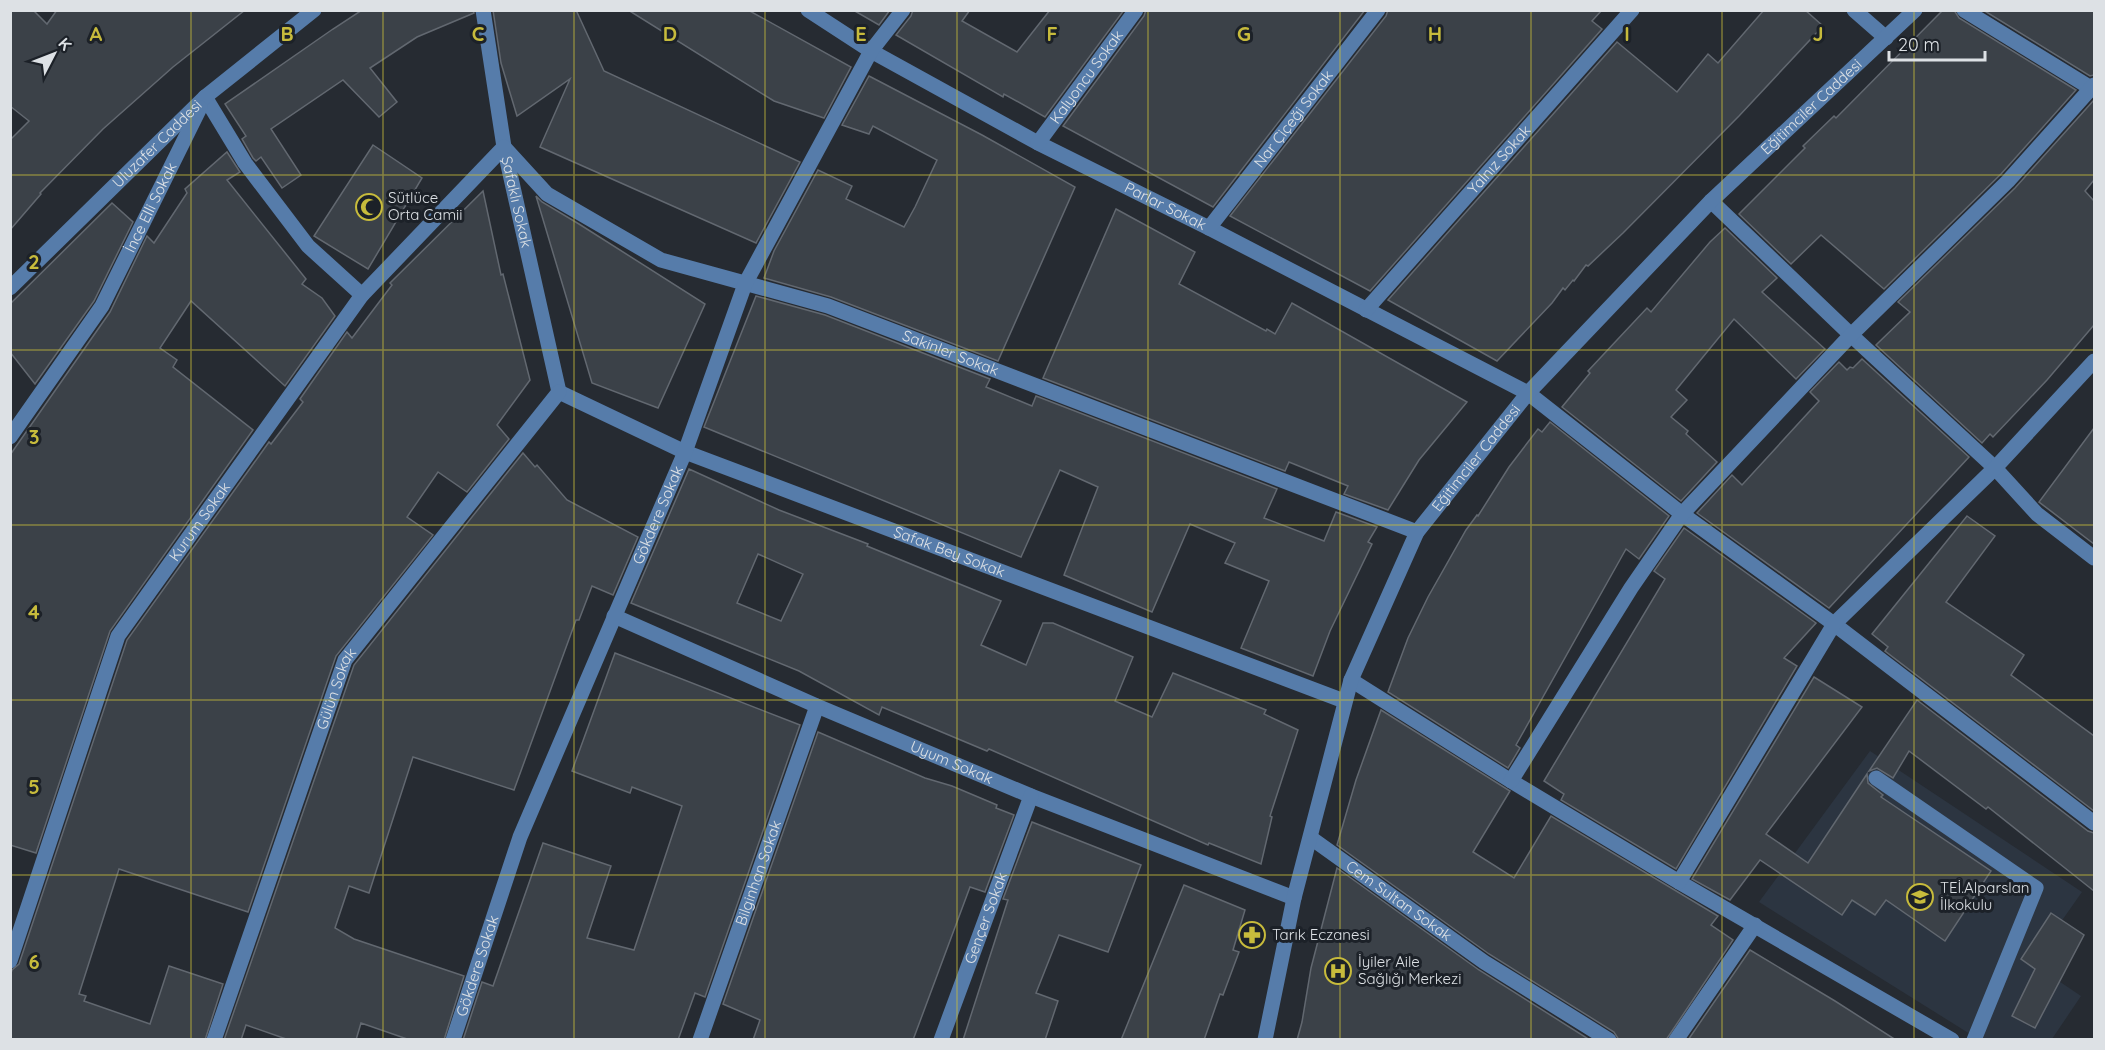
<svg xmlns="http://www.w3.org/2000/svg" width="2105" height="1050" font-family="Quicksand,sans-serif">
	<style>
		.built { fill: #2c3541 }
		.building { fill: #3b4148; stroke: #626870; stroke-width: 1.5; fill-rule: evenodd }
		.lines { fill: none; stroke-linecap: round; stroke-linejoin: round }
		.minor { stroke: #567caa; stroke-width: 15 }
		.grid { fill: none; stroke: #c7bb3c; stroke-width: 1.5; stroke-opacity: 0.55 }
		.labels { text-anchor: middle; stroke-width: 6; stroke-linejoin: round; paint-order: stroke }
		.street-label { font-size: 15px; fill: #dde1e5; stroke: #1c2128 }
		.poi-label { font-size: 15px; fill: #dde1e5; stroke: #1c2128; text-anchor: start }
		.grid-label { font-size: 20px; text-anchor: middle; font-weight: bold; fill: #c7bb3c; stroke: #1c2128; stroke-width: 6; stroke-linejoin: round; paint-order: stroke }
	</style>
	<rect width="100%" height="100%" fill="#262b32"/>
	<!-- built -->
	<polygon class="built" points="1870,751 2082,892 2032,963 2081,996 2052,1039 1978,1039 1759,902"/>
	<!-- building -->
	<g class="building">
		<polygon points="10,10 33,10 47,24 57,10 245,10 173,67 103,129 40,193 41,194 10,230 10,140 29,121 10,106"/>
		<polygon points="362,10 473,10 474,13 417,37 370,68 397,102 379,117 343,80 271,129 301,175 282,188 261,157 256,161 253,158 242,139 246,136 225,104 333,29"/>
		<polygon points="493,10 576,10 604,71 800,162 756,243 540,147 570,79 517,116 501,63"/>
		<polygon points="628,10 748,10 851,67 824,118 774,101"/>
		<polygon points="853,10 890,10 879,25"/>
		<polygon points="913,10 970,10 962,21 1017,52 1050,10 1124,10 1045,117 1004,94 1003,97 896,35 911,16"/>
		<polygon points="1146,10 1365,10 1213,207 1063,126 1144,16"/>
		<polygon points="1388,10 1602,10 1592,21 1602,29 1370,291 1230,216 1386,16"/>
		<polygon points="1764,10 1805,10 1823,26 1739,116 1623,233 1588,266 1586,265 1574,281 1573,280 1565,290 1563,288 1552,303 1497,361 1388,300 1617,42 1677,92 1708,54 1718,63"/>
		<polygon points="1943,10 1954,10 1959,18 2076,90 2001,174 1884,289 1821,235 1791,264 1739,214 1805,148 1803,146 1834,116 1836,118"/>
		<polygon points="1983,10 2094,10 2094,75 2090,76"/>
		<polygon points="869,76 982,135 1075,187 998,361 831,297 764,278 774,251 818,170 852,186 846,199 904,227 915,207 937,160 873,126 869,134 842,125"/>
		<polygon points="2094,100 2094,180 2085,191 2094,201 2094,325 2047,380 1993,437 1990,434 1982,443 1876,345 1910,312 1898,302 2015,188"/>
		<polygon points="373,145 422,178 368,269 314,236"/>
		<polygon points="227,152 240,172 227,180 306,279 302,284 322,298 335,316 285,386 191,301 160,348 177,360 173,367 253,430 110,631 36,853 10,845 10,455 110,312 147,236 154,243 187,193 185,189"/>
		<polygon points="483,191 501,275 503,274 530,380 497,425 509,439 467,492 438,472 407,517 433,535 336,656 248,912 119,869 79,994 86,996 84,1001 150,1024 169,966 223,984 205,1040 10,1040 10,976 12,970 19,964 127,640 269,442 271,444 303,402 300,399 347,332 352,338 392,285 390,283"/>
		<polygon points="536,196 542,202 579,224 705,304 658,408 592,383"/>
		<polygon points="112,203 133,222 94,301 35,384 10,352 10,304"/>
		<polygon points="1116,209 1195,252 1179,284 1266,331 1267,329 1275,334 1292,303 1467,402 1419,460 1388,510 1344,494 1348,486 1289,462 1285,471 1043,378"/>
		<polygon points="1725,228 1777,278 1762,292 1825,349 1796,379 1734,319 1676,390 1687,400 1671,417 1688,431 1686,434 1717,462 1681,501 1562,407 1590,373 1588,371 1617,340 1647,308 1651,312 1710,242"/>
		<polygon points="756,296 825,315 990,379 986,387 1032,406 1036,396 1277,489 1264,518 1324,541 1336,512 1377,527 1368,542 1372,544 1330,631 1313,676 1241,648 1269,581 1225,563 1235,543 1190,524 1152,612 1064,575 1098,487 1060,470 1021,557 704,427"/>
		<polygon points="1862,359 1969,457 1829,608 1697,513 1732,475 1742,485 1819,401 1810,392 1839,362 1847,370 1850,367 1853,368"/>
		<polygon points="1550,422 1669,516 1639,559 1626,549 1516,745 1520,748 1508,768 1388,692 1408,638 1428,597 1466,530 1477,515 1478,516 1509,467 1538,429 1542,432"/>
		<polygon points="2094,428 2094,544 2039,502"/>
		<polygon points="523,453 535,467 537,465 567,500 638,537 613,595 592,586 579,620 576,620 514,790 413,757 369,893 349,886 335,928 354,939 464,976 444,1040 410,1040 361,1023 356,1040 289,1040 246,1025 241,1040 224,1040 354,665"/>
		<path d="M689 469 779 510 868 544 867 546 1001 601 981 645 1026 665 1043 623H1053L1133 657 1115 701 1152 717 1173 673 1266 710 1264 714 1298 730 1270 816 1272 817 1261 864 1209 843 1208 845 989 749 987 751 882 707 879 715 799 671 631 603ZM758 554 803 574 781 621 737 603Z"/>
		<polygon points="1967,516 1995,536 1946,602 2024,655 2011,675 2094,736 2094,811 1885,651 1888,647 1872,634"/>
		<polygon points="1684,528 1816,623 1784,658 1797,666 1676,869 1561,800 1564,794 1544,781 1665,579 1654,571"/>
		<polygon points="615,653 800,725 705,997 695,993 678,1040 463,1040 482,982 493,986 543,843 611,866 587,938 634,950 682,806 632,787 630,793 572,771"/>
		<polygon points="1814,677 1862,707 1766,834 1808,863 1867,774 1868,783 1883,795 1881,797 1991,871 1945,941 1886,900 1875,915 1852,900 1842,915 1760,860 1730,900 1692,879"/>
		<polygon points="1917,700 2088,831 2094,833 2094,891 1988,807 1986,809 1909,751 1893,778 1877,768 1869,771"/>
		<polygon points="1381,710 1510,791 1473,852 1514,878 1551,816 1718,916 1711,925 1733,940 1666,1040 1619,1040 1614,1032 1489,954 1337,845 1356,780"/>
		<polygon points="818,732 925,778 952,786 997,805 996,808 1014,815 985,892 970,887 913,1040 753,1040 760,1020 723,1004"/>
		<polygon points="1032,822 1141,865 1108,952 1059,935 1036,993 1058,1001 1045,1040 963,1040 1008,900 1003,899"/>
		<polygon points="1337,868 1479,970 1590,1040 1297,1040 1302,1022 1311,968"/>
		<polygon points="1184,885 1245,910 1233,950 1239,952 1223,995 1220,994 1204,1040 1121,1040"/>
		<polygon points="2051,913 2084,935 2035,1028 2012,1016 2035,969 2021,959"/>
		<polygon points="1750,950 1835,1001 1896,1040 1688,1040"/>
	</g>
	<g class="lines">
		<!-- minor -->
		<g class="minor">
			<path id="s1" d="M483 10 504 147 559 392"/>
			<path id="s2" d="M808 10 871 51 1038 143 1209 228 1528 393 1682 514 1834 624 2094 823"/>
			<polyline points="1854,10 1886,38"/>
			<polyline points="1964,10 2094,90"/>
			<polyline points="205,97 245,163 308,246 362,295"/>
			<path id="s3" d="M1038 143 1136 10"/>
			<path id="s4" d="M504 147 547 194 661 260 828 306 1417 532"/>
			<polyline points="1711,201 1851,335 1995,468 2037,514 2094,558"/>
			<path id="s5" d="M1209 228 1378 10"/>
			<path id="s6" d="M10 288 205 97 314 10"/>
			<path id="s7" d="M1366 310 1632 10"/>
			<path id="s8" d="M559 392 685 452 1344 701"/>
			<path id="s9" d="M10 437 102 306 200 108"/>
			<path id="s10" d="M614 616 817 706 1031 796 1294 898"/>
			<polyline points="1351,680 1511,781 1679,882 1952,1040"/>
			<polyline points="1876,778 2036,888 1974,1040"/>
			<polyline points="1511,781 1631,588 1682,514 1851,335 2008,181 2094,85"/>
			<path id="s11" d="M1311 838 1484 962 1609 1040"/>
			<polyline points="1679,882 1834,624 1995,468 2094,361"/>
			<path id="s12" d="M10 961 118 636 362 295 504 147"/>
			<path id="s13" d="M214 1040 345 660 559 392"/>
			<path id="s14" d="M453 1040 520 837 685 452 745 284 871 51 903 10"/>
			<path id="s15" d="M700 1040 817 706"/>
			<path id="s16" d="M941 1040 1031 796"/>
			<path id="s17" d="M1265 1040 1294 898 1351 680 1417 532 1528 393 1711 201 1915 10"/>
			<polyline points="1676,1040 1755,925"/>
		</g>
	</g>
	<!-- grid -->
	<path class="grid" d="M191 10V1040M383 10V1040M574 10V1040M765 10V1040M957 10V1040M1148 10V1040M1340 10V1040M1531 10V1040M1722 10V1040M1914 10V1040M10 175H2094M10 350H2094M10 525H2094M10 700H2094M10 875H2094"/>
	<!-- icons -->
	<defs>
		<symbol id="mosque-ring" viewBox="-11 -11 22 22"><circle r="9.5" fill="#1c2128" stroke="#c7bb3c" stroke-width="1.5"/><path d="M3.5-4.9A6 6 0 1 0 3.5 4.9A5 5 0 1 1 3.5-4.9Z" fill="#c7bb3c"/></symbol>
		<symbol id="school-ring" viewBox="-11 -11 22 22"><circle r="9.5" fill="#1c2128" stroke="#c7bb3c" stroke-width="1.5"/><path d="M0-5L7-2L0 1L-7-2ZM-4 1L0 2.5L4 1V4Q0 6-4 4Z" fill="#c7bb3c"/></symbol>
		<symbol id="pharmacy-ring" viewBox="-11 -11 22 22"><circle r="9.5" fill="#1c2128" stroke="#c7bb3c" stroke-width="1.5"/><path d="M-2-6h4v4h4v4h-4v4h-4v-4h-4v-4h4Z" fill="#c7bb3c"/></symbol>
		<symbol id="hospital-ring" viewBox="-11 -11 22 22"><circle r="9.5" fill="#1c2128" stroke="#c7bb3c" stroke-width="1.5"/><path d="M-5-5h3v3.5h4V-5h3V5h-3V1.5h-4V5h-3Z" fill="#c7bb3c"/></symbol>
	</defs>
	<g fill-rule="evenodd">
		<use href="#mosque-ring" x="354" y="192" width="30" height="30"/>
		<use href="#school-ring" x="1905" y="882" width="30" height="30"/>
		<use href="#pharmacy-ring" x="1237" y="920" width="30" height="30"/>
		<use href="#hospital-ring" x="1323" y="956" width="30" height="30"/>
	</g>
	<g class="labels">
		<!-- street labels -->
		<g class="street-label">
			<text dy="5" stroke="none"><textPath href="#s3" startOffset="82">Kalyoncu Sokak</textPath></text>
			<text dy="5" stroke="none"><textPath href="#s17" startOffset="1113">Eğitimciler Caddesi</textPath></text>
			<text dy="5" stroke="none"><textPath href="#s5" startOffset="138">Nar Çiçeği Sokak</textPath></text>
			<text dy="5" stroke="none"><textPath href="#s6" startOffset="206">Uluzafer Caddesi</textPath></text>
			<text dy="5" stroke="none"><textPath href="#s7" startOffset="201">Yalnız Sokak</textPath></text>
			<text dy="5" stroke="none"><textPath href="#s1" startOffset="195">Şafaklı Sokak</textPath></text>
			<text dy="5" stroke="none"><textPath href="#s2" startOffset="408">Parlar Sokak</textPath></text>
			<text dy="5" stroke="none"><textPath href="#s9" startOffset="270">İnce Elli Sokak</textPath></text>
			<text dy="5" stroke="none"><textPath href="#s4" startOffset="500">Sakinler Sokak</textPath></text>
			<text dy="5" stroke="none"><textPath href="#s17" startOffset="627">Eğitimciler Caddesi</textPath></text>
			<text dy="5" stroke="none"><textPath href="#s14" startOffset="564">Gökdere Sokak</textPath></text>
			<text dy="5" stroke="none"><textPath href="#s12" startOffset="483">Kurum Sokak</textPath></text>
			<text dy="5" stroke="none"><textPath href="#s8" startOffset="422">Şafak Bey Sokak</textPath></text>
			<text dy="5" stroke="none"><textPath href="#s13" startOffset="372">Gülün Sokak</textPath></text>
			<text dy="5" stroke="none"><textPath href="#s10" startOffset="368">Uyum Sokak</textPath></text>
			<text dy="5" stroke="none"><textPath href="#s15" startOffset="177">Bilginhan Sokak</textPath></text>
			<text dy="5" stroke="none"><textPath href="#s11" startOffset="108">Cem Sultan Sokak</textPath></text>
			<text dy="5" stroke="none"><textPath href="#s16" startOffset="130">Gençer Sokak</textPath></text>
			<text dy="5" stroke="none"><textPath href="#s14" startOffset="78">Gökdere Sokak</textPath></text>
		</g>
		<!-- poi labels -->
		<g class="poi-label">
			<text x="388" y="203">Sütlüce<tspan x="388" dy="17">Orta Camii</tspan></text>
			<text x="1940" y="893">TEİ.Alparslan<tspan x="1940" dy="17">İlkokulu</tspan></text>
			<text x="1272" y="940">Tarık Eczanesi</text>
			<text x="1358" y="967">İyiler Aile<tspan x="1358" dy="17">Sağlığı Merkezi</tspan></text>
		</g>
	</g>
	<g class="grid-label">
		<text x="96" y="41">A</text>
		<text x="287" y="41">B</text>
		<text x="478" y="41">C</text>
		<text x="670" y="41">D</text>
		<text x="861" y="41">E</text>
		<text x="1052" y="41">F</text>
		<text x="1244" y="41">G</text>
		<text x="1435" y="41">H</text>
		<text x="1627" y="41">I</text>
		<text x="1818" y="41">J</text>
		<text x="34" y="269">2</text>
		<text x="34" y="444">3</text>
		<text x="34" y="619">4</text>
		<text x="34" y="794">5</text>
		<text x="34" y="969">6</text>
	</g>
	<!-- border -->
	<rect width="2105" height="1050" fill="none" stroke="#dde1e5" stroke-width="24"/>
	<!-- north arrow -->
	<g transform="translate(54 54) rotate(48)" stroke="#1c2128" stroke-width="4.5" paint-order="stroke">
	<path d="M0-4.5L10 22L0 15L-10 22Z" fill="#dde1e5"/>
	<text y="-9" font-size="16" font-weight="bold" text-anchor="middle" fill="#dde1e5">K</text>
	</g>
	<!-- scale -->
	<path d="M1889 51v9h96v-9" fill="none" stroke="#dde1e5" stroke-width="3"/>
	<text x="1898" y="51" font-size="18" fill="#dde1e5" stroke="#1c2128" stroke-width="4.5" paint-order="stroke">20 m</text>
</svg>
